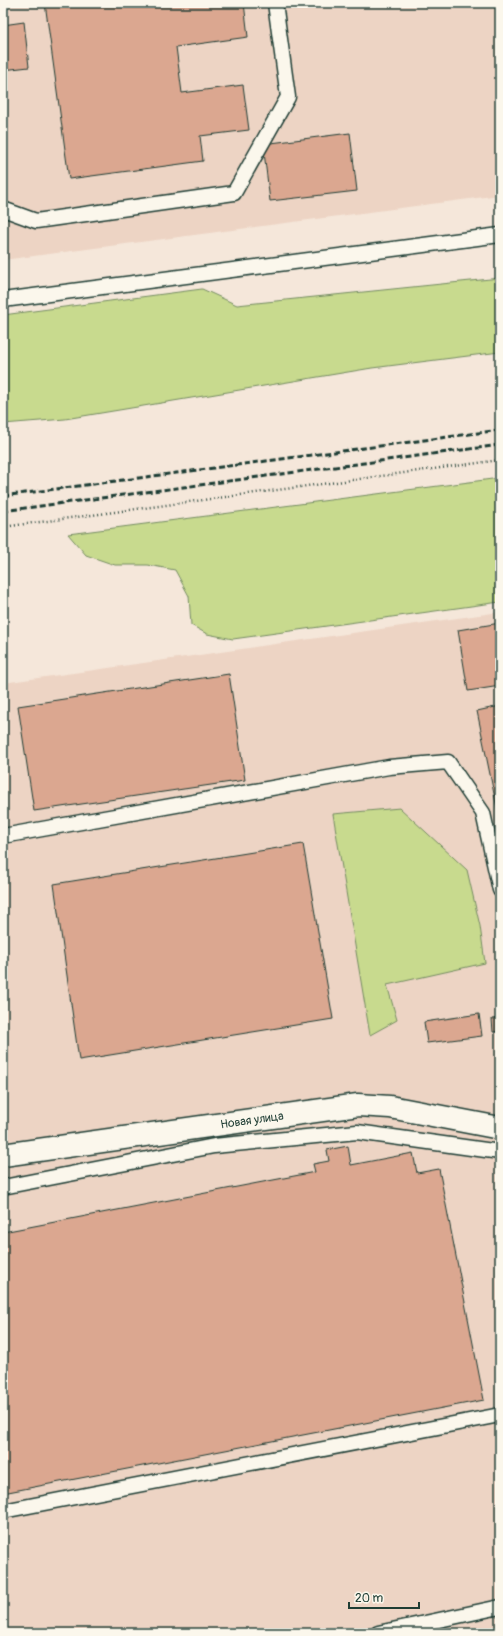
<svg xmlns="http://www.w3.org/2000/svg" width="503" height="1636" font-family="Pangolin,sans-serif">
	<style>
		.built { fill: #edd4c4 }
		.green { fill: #c8da8e; stroke: #748c61 }
		.building { fill: #dba790; stroke: #1f3d34 }
		.lines { fill: none; stroke-linecap: round; stroke-linejoin: round }
		.service-casing { stroke: #1f3d34; stroke-width: 17 }
		.minor-casing { stroke: #1f3d34; stroke-width: 25 }
		.path { stroke: #1f3d34; stroke-width: 2.5; stroke-dasharray: 1 3; stroke-linecap: butt }
		.service { stroke: #fbf7ec; stroke-width: 14 }
		.minor { stroke: #fbf7ec; stroke-width: 22 }
		.rail { stroke: #1f3d34; stroke-width: 3; stroke-dasharray: 6 3; stroke-linecap: butt }
		.labels { text-anchor: middle; stroke-width: 3.5; stroke-linejoin: round; paint-order: stroke }
		.street-label { font-size: 12px; fill: #1f3d34; stroke: #fbf7ec }
	</style>
	<rect width="100%" height="100%" fill="#f5e7da"/>
	<filter id="ink" filterUnits="userSpaceOnUse"><feTurbulence type="fractalNoise" baseFrequency=".025" numOctaves="2"/><feDisplacementMap in="SourceGraphic" scale="8" xChannelSelector="R" yChannelSelector="G"/><feConvolveMatrix kernelMatrix="1 2 1 2 8 2 1 2 1" color-interpolation-filters="sRGB"/></filter>
	<g filter="url(#ink)">
		<!-- built -->
		<g class="built">
			<polygon points="3,3 500,3 500,195 3,260"/>
			<polygon points="500,612 500,1633 3,1633 3,683"/>
		</g>
		<!-- green -->
		<g class="green">
			<polygon points="500,278 500,352 372,368 65,419 3,424 3,315 202,289 237,305"/>
			<polygon points="500,478 500,602 233,639 207,634 191,625 189,596 175,570 148,565 115,565 86,555 68,534"/>
			<polygon points="400,808 467,870 480,926 485,963 387,985 397,1020 370,1035 333,814"/>
		</g>
		<!-- building -->
		<g class="building">
			<polygon points="45,3 244,3 248,37 176,47 182,93 243,85 249,130 200,136 203,161 69,179"/>
			<polygon points="24,22 29,67 3,70 3,25"/>
			<polygon points="350,133 357,191 270,201 263,144"/>
			<polygon points="500,623 500,686 468,691 458,630"/>
			<polygon points="229,674 245,780 34,811 18,706"/>
			<polygon points="500,706 500,823 477,711"/>
			<polygon points="303,844 333,1019 79,1060 54,884"/>
			<polygon points="479,1014 482,1036 427,1043 424,1022"/>
			<polygon points="500,1018 500,1031 493,1032 492,1019"/>
			<polygon points="348,1146 351,1165 413,1153 417,1173 439,1169 484,1400 3,1493 3,1232 315,1172 313,1164 329,1161 327,1150"/>
		</g>
		<g class="lines">
			<defs>
				<g id="service">
					<polyline points="3,209 36,221 234,193 288,97 275,3"/>
					<polyline points="3,300 500,235"/>
					<polyline points="3,836 389,767 448,762 483,813 500,890"/>
					<polyline points="3,1187 214,1146 357,1132 500,1152"/>
					<polyline points="3,1511 500,1415"/>
					<polyline points="378,1633 500,1607"/>
				</g>
				<polyline id="minor" points="3,1155 358,1105 390,1107 500,1128"/>
			</defs>
			<!-- service casing -->
			<use href="#service" class="service-casing"/>
			<!-- minor casing -->
			<use href="#minor" class="minor-casing"/>
			<!-- path -->
			<polyline class="path" points="3,527 500,460"/>
			<!-- service -->
			<use href="#service" class="service"/>
			<!-- minor -->
			<use href="#minor" class="minor"/>
			<!-- rail -->
			<g class="rail">
				<polyline points="3,496 500,430"/>
				<polyline points="3,511 500,445"/>
			</g>
		</g>
	</g>
	<g class="labels">
		<!-- street labels -->
		<g class="street-label">
			<text transform="translate(252 1120) rotate(-8)" y="4">Новая улица</text>
		</g>
	</g>
	<!-- margin -->
	<rect width="503" height="1636" fill="none" stroke="#fbf7ec" stroke-width="16"/>
	<rect x="8" y="8" width="487" height="1620" fill="none" stroke="#1f3d34" stroke-width="1.5" filter="url(#ink)"/>
	<!-- scale -->
	<path d="M349 1602v6h70v-6" fill="none" stroke="#1f3d34" stroke-width="2"/>
	<text x="355" y="1602" font-size="12" fill="#1f3d34" stroke="#fbf7ec" stroke-width="3" paint-order="stroke">20 m</text>
</svg>
